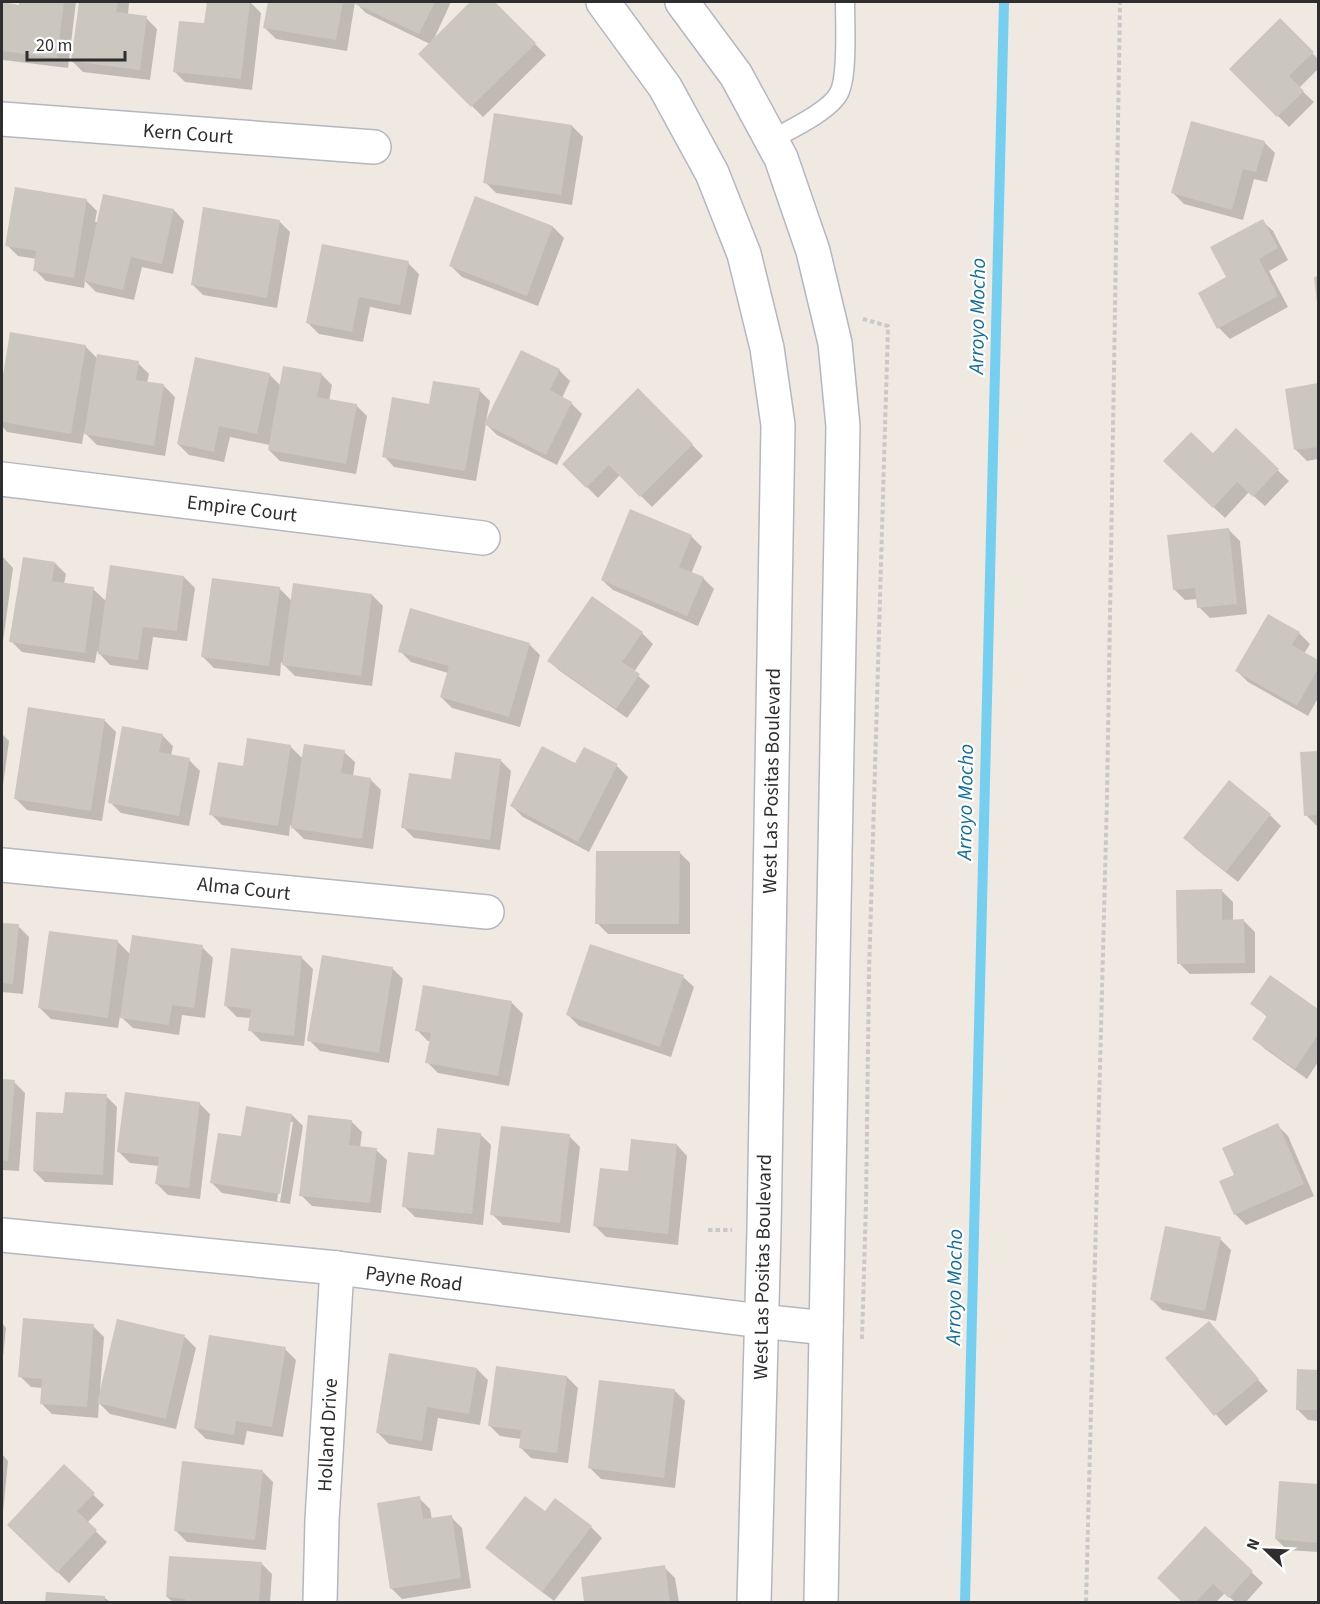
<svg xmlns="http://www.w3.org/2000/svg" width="1320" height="1604" font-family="'Source Sans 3',sans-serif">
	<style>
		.shadow { fill: #0003; fill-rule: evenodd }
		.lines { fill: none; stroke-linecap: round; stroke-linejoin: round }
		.stream { stroke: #75cff0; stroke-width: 10 }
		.building { fill: #cbc7bf }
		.service-casing { stroke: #b4b7c1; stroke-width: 21 }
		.minor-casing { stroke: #b4b7c1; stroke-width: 36 }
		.secondary-casing { stroke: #b4b7c1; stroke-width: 36 }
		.path { stroke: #c9c9c9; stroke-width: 4; stroke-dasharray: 4.5 3; stroke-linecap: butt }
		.service { stroke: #fff; stroke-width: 18 }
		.minor { stroke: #fff; stroke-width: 33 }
		.secondary { stroke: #fff; stroke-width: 33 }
		.labels { text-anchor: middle; stroke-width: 4.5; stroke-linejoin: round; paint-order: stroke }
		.street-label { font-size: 20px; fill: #2e2e2e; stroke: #fff }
		.water-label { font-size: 21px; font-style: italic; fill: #0d6fa3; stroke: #fff }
	</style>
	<rect width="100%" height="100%" fill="#efe9e1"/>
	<!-- shadow -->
	<g class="shadow">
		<polygon points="21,2 76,2 68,68 3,60 2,59 2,4 20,7"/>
		<polygon points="80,2 129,2 128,15 146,18 157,29 150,80 83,72 72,61"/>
		<polygon points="208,2 250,2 261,13 252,90 185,82 174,71 205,25"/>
		<polygon points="269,2 451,2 433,41 472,2 493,2 546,55 483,117 420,54 430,44 366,13 355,2 347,51 276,39 265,28"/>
		<polygon points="1280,20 1318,59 1318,69 1299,88 1314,102 1289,127 1231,69"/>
		<polygon points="572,126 583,137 572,205 496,193 485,182"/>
		<polygon points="1264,142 1275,153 1267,182 1254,179 1243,220 1184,204 1173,193"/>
		<polygon points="86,200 97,211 95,222 98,222 174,210 184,221 173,274 142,267 134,300 96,292 85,281 84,288 46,281 35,270 37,259 18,256 7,245"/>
		<polygon points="279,221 290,232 277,308 203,295 192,284"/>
		<polygon points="1262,221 1273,231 1288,260 1269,271 1288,307 1230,339 1219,328 1200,293 1228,277"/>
		<polygon points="553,227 564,238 538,306 462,277 451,266"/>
		<polygon points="408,263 419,274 411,315 370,307 363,342 319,334 308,323"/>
		<polygon points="11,334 85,346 98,359 138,363 149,374 147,383 164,386 175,397 165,456 97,445 84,432 82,444 7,432 2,426 2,390"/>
		<polygon points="559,370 570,381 562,398 571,403 582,414 557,465 497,435 486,424 476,481 394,467 384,456 431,405 479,390 490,401 486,421"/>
		<polygon points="269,374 281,386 321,374 332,385 329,401 356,405 367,416 356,474 280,461 269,450 270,445 230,437 224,462 189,455 178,444"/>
		<polygon points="1318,385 1318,459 1307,461 1296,450 1287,390"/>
		<polygon points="638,390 703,456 652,507 620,475 598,498 564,464"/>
		<polygon points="1236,431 1289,481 1265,506 1249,492 1225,518 1176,472 1213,456"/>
		<polygon points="1229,530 1240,541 1247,614 1210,618 1199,607 1198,599 1185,600 1174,589"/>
		<polygon points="691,536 702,547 691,574 703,578 714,589 698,626 613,590 602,580"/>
		<polygon points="2,556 13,568 2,649"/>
		<polygon points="55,563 66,574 64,584 93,589 107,602 184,577 195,588 187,641 153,637 148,670 110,665 97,651 95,663 22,652 11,641"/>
		<polygon points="279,588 292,601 372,595 383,606 372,686 295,676 281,662 280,676 214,668 203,657"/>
		<polygon points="642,633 653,644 634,672 650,686 627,718 560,671 549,661"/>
		<polygon points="1299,633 1310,644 1304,654 1318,662 1318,698 1308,716 1248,682 1237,671"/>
		<polygon points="529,644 540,655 520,727 452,708 441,697 448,673 411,662 400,651"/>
		<polygon points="30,709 105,721 116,732 102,821 27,810 16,799"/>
		<polygon points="2,734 9,741 2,793"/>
		<polygon points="162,735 173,746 171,756 189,760 200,771 189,826 121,813 110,802"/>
		<polygon points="290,746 303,759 344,752 355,762 353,776 370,779 381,790 373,849 304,839 290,825 289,836 222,825 211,814 244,768"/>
		<polygon points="585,749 617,766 628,777 589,852 523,817 512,806 576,765"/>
		<polygon points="1318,753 1318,826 1317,826 1306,815 1302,754"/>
		<polygon points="500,760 511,771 500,850 414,838 403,827 452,781"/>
		<polygon points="1229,782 1270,815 1281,826 1238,882 1196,849 1185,838"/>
		<polygon points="679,852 690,863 690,934 608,934 597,923"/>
		<polygon points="1222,891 1233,902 1233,921 1244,921 1255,932 1255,973 1190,974 1179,963"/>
		<polygon points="2,924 18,926 29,937 23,994 2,992"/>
		<polygon points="118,942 130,954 202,947 213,958 205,1018 182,1015 179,1035 133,1028 120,1016 118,1028 51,1019 40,1008"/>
		<polygon points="302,958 313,969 304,1046 261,1041 250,1030 251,1018 237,1017 226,1006"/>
		<polygon points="392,968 403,979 389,1063 320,1051 309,1040"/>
		<polygon points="683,977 694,987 671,1057 579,1026 568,1015"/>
		<polygon points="1270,977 1318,1011 1318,1062 1307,1079 1265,1049 1254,1038 1268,1018 1252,1003"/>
		<polygon points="512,1003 523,1014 509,1086 438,1073 427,1062 431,1041 428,1041 417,1030"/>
		<polygon points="2,1080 14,1082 25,1093 19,1171 2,1170"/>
		<polygon points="106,1096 117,1107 113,1185 45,1182 34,1171 65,1115"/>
		<polygon points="199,1103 210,1114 200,1199 168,1195 157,1184 159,1166 130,1163 119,1152"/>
		<path d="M292 1115 303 1126 290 1204 222 1193 211 1182 242 1138ZM290 1122H293L280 1202 277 1201Z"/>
		<polygon points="351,1121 362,1132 360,1148 376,1150 387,1160 381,1213 312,1206 301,1195"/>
		<polygon points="1277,1125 1288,1136 1314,1196 1246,1225 1235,1214 1236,1176"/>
		<polygon points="480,1134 491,1145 483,1225 415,1217 404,1206 436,1157"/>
		<polygon points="569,1136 580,1147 570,1233 503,1225 492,1214"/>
		<polygon points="677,1145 687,1156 678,1245 606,1237 595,1226 629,1172"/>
		<polygon points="1220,1239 1231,1250 1216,1321 1162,1310 1151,1299"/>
		<polygon points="2,1323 6,1328 2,1366"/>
		<polygon points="1209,1323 1268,1391 1226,1426 1167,1358"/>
		<polygon points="93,1326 104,1337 100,1391 102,1392 185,1337 196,1348 176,1429 110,1414 99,1403 98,1418 52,1414 41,1403 43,1388 31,1387 20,1376"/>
		<polygon points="285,1349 296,1360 283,1437 247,1431 244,1445 206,1439 195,1428"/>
		<polygon points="477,1369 488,1380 480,1425 438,1418 432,1451 389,1444 378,1433"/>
		<polygon points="1299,1371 1318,1371 1318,1421 1308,1420 1297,1409"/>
		<polygon points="567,1377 578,1388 568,1463 531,1458 520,1447 521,1439 500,1436 489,1425"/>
		<polygon points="674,1390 685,1401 675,1488 601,1479 590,1468"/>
		<polygon points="2,1454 8,1461 2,1523"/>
		<polygon points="64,1467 104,1505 87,1523 107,1542 69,1583 9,1525"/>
		<polygon points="262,1471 273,1482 266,1550 187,1542 176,1531"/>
		<polygon points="1281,1482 1318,1485 1318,1552 1287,1550 1276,1539"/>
		<polygon points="419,1498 430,1509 432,1520 451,1517 462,1528 471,1588 402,1599 391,1588"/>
		<polygon points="555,1500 591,1527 602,1538 554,1601 498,1558 487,1547 545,1513"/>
		<polygon points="1205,1529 1263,1583 1246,1602 1235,1602 1225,1593 1216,1602 1184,1602 1159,1578"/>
		<polygon points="261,1563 272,1574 270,1602 173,1602 167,1597"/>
		<polygon points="664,1567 675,1578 679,1602 586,1602 582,1579"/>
		<polygon points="48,1593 105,1598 110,1602 47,1602"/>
	</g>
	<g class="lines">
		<!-- stream -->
		<polyline class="stream" points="965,1602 1004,2"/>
	</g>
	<!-- building -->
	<g class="building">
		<polygon points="2,2 19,5 19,2 64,2 57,58 2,51"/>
		<polygon points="79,2 118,2 116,12 147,16 140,70 71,61"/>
		<polygon points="207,2 250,2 241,79 173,72 179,21 204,23"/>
		<polygon points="268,2 343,2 336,40 263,28"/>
		<polygon points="351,2 435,2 419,34"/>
		<polygon points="470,2 495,2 536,43 471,107 418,54"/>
		<polygon points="1280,18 1314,52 1289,76 1304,91 1277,117 1229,69"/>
		<polygon points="494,113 572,125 561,195 483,183"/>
		<polygon points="1191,121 1265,141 1256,172 1243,169 1232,210 1171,193"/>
		<polygon points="15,187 87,199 74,278 33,271 36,251 5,246"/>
		<polygon points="103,194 174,209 162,264 131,257 123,290 84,281"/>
		<polygon points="475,196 553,226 527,296 449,266"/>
		<polygon points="203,207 280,220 267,298 191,285"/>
		<polygon points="1263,219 1278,248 1259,259 1278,296 1217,329 1198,293 1226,277 1210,247"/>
		<polygon points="322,244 409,261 400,305 359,297 352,332 306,323"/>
		<polygon points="1318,276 1318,302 1317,302 1314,277"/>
		<polygon points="10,332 86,345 71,434 2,422 2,381"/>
		<polygon points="521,350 560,369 550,390 572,402 546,455 484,424"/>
		<polygon points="97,354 139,361 136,380 164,384 154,446 84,434"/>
		<polygon points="195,357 270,373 257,434 219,426 214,452 177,444"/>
		<polygon points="283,366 322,373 317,397 357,404 346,464 268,450"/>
		<polygon points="433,381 480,388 465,471 382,457 392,397 429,404"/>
		<polygon points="1318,383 1318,447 1294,450 1285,389"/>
		<polygon points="638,388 693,444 640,497 609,465 586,488 562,464"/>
		<polygon points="1236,428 1279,469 1253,497 1237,482 1213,508 1163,461 1191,432 1213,453"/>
		<polygon points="630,509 692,535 679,567 704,577 687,616 601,580"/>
		<polygon points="1229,528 1237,604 1197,608 1195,588 1173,590 1167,535"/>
		<polygon points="23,557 55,562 52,581 94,587 85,653 9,642"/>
		<polygon points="110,565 184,576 177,631 143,627 138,660 98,654"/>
		<polygon points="212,578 280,587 269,666 201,657"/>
		<polygon points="293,583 372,594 361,676 282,665"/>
		<polygon points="592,596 643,632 622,662 640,674 616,709 547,661"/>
		<polygon points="410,608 530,643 509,717 440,697 449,666 398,652"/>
		<polygon points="1268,614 1300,632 1292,645 1318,660 1318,669 1297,706 1235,671"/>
		<polygon points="28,707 105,719 91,811 14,799"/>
		<polygon points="122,726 163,734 159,752 190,758 179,816 108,803"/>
		<polygon points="247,738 291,745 278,826 209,815 218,762 243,766"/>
		<polygon points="304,744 345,750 341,773 371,778 362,839 291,828"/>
		<polygon points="542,746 575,763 584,747 618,764 578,842 510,806"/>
		<polygon points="1318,751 1318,815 1304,816 1300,752"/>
		<polygon points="455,752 501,759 490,840 401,828 409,773 451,779"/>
		<polygon points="1229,780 1271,814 1226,872 1183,838"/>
		<polygon points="596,851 680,851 679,924 595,924"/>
		<polygon points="1222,889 1222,920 1244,919 1245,963 1177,964 1176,890"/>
		<polygon points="2,923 19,924 13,984 2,983"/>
		<polygon points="49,931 118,940 108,1018 38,1008"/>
		<polygon points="132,935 203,945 194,1008 172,1005 169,1025 120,1018"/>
		<polygon points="590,944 684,975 660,1047 566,1015"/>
		<polygon points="231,948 302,956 294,1036 248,1031 251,1009 224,1006"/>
		<polygon points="322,955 393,967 379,1053 307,1041"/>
		<polygon points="1270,975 1318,1009 1318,1035 1295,1069 1252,1039 1267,1016 1250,1004"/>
		<polygon points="423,985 512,1001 498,1076 425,1063 431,1033 415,1031"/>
		<polygon points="2,1079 15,1080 8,1161 2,1160"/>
		<polygon points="65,1092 107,1094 103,1175 33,1171 36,1112 63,1113"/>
		<polygon points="125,1092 200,1102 189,1188 155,1184 159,1157 117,1152"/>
		<polygon points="246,1106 292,1114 280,1194 210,1183 218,1133 241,1136"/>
		<polygon points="308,1115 352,1120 349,1145 377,1148 370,1203 299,1196"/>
		<polygon points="1278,1123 1304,1184 1234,1215 1219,1181 1234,1175 1222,1148"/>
		<polygon points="501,1126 570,1134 560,1223 490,1215"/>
		<polygon points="437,1128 481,1133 472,1214 402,1207 408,1152 434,1155"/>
		<polygon points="631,1139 677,1144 668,1234 593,1226 600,1168 628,1171"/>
		<polygon points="1165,1226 1221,1237 1205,1311 1150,1300"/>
		<polygon points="23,1318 94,1324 87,1407 40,1404 42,1379 18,1377"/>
		<polygon points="117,1319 185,1335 166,1419 97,1403"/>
		<polygon points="1209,1321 1259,1379 1214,1416 1165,1358"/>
		<polygon points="209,1335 286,1347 272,1427 236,1421 234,1435 194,1428"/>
		<polygon points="389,1353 477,1368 469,1414 427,1407 422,1441 376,1433"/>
		<polygon points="496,1366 567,1376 557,1453 519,1448 521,1430 488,1426"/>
		<polygon points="1297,1369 1318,1370 1318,1410 1296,1410"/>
		<polygon points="599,1380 675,1389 664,1478 588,1468"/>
		<polygon points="182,1461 263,1470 255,1540 174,1531"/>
		<polygon points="64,1464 95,1493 77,1511 97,1530 57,1573 7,1525"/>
		<polygon points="1279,1481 1318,1484 1318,1543 1275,1539"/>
		<polygon points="420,1496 423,1519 452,1515 461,1578 390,1589 377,1503"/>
		<polygon points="525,1496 545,1511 555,1498 592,1526 542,1592 485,1548"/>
		<polygon points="1205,1526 1253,1571 1229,1598 1213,1584 1196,1602 1182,1602 1157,1578"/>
		<polygon points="169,1556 262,1562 259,1602 185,1602 185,1599 166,1597"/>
		<polygon points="665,1565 670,1602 584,1602 581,1577"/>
		<polygon points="46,1592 105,1596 105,1602 45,1602"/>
	</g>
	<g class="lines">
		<defs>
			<path id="service" d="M771 140C789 130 830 111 839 93 848 76 845 23 845 2"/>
			<g id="minor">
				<polyline points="2,119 374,147"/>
				<polyline points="2,479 483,538"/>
				<polyline points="2,865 487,912"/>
				<polyline points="2,1235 337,1268 761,1321 826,1328"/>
				<polyline points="320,1602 322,1520 337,1268"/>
			</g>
			<g id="secondary">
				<polyline points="603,2 665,87 712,173 744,254 767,348 778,425 764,1230 754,1602"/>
				<polyline points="682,2 736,75 781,158 813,251 835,343 843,426 821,1602"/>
			</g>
		</defs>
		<!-- service casing -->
		<use href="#service" class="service-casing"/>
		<!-- minor casing -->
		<use href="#minor" class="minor-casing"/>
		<!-- secondary casing -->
		<use href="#secondary" class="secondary-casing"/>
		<!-- path -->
		<g class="path">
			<polyline points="708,1230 732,1230"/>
			<polyline points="862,1339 866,1204 869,973 888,326 863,319"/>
			<polyline points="1086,1602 1107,799 1120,2"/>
		</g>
		<!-- service -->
		<use href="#service" class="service"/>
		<!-- minor -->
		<use href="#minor" class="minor"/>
		<!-- secondary -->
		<use href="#secondary" class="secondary"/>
	</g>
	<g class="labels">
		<!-- street labels -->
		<g class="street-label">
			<text transform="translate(188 133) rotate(4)" y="7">Kern Court</text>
			<text transform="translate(242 508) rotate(7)" y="7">Empire Court</text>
			<text transform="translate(771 781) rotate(-89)" y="7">West Las Positas Boulevard</text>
			<text transform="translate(244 888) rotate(6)" y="7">Alma Court</text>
			<text transform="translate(762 1267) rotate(-89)" y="7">West Las Positas Boulevard</text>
			<text transform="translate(414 1278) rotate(7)" y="7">Payne Road</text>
			<text transform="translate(327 1435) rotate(-87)" y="7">Holland Drive</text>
		</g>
		<!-- water labels -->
		<g class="water-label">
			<text transform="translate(977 316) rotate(-89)" y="7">Arroyo Mocho</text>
			<text transform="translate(965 802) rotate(-89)" y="7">Arroyo Mocho</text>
			<text transform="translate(954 1287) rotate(-89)" y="7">Arroyo Mocho</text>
		</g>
	</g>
	<!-- border -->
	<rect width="1320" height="1604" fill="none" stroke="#2e2e2e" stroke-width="6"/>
	<!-- north arrow -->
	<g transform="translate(1266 1550) rotate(293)" stroke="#ffffff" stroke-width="4.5" paint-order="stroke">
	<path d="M0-4.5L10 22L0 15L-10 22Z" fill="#2e2e2e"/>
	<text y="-9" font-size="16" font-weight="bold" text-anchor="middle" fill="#2e2e2e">N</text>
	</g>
	<!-- scale -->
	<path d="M27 51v9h98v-9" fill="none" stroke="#2e2e2e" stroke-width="3"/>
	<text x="36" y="51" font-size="18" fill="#2e2e2e" stroke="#ffffff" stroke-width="4.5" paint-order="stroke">20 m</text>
</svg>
